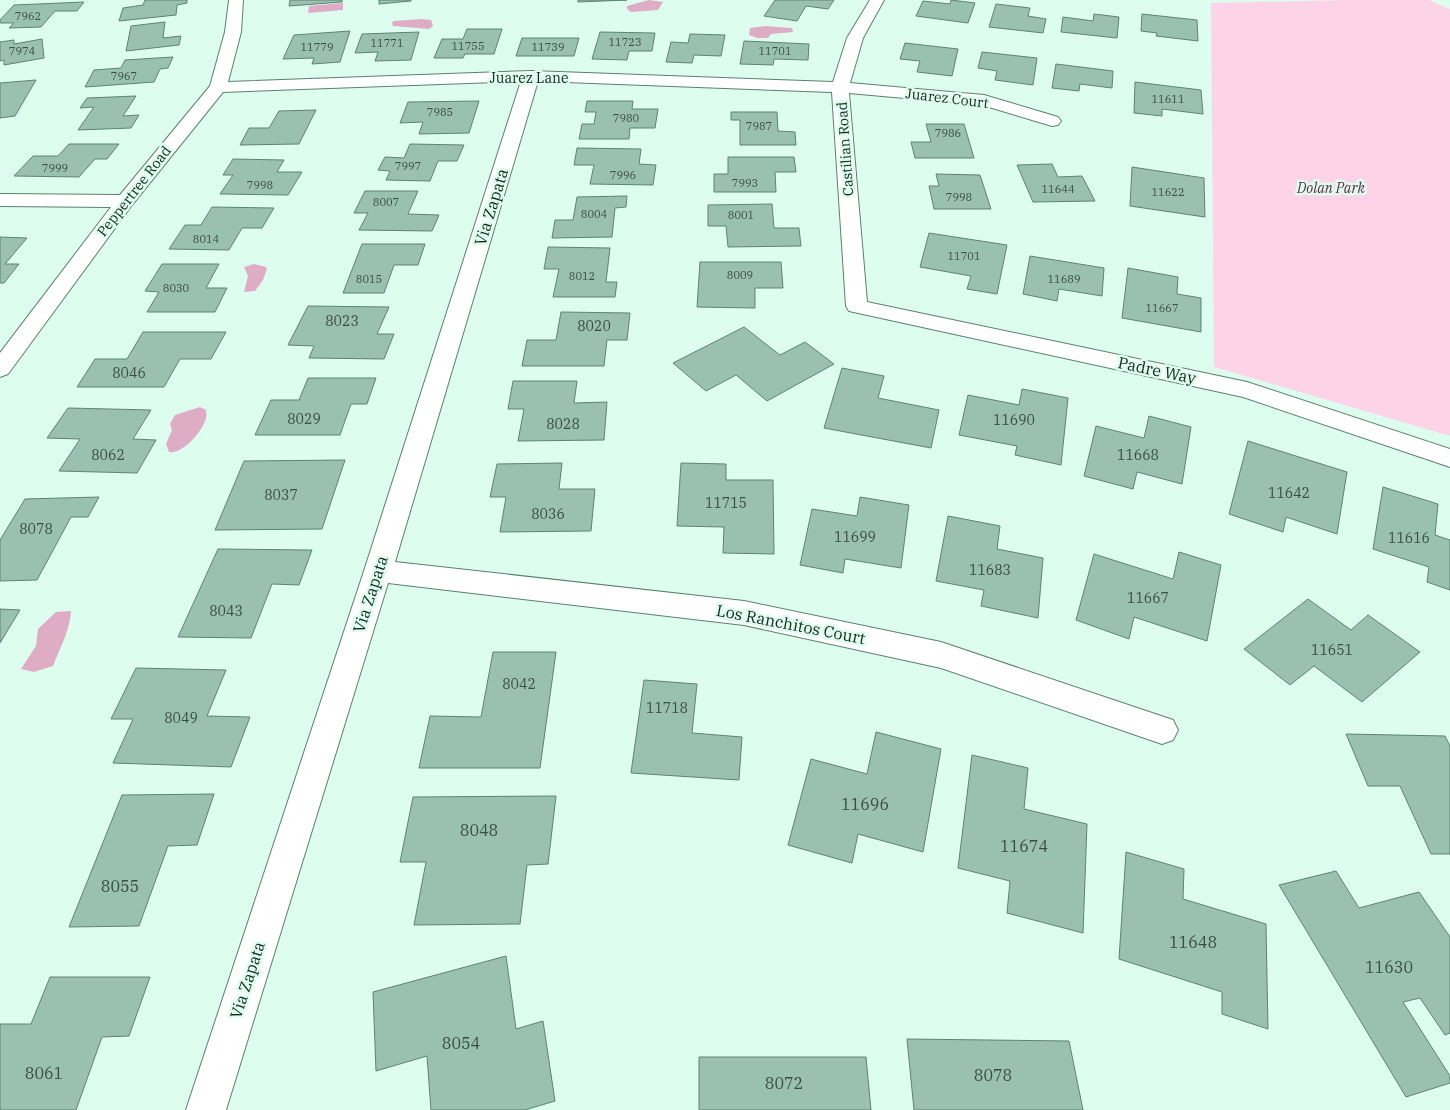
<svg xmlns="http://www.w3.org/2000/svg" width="1450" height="1110" font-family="'IBM Plex Serif',serif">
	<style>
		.green { fill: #fdd4e7 }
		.water { fill: #deacc4 }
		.building { fill: #9ac1b0; stroke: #5d8373 }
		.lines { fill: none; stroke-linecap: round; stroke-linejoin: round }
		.minor-casing { stroke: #5a8070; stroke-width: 2 }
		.minor { fill: #fff; fill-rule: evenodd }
		.labels { text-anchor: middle; stroke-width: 5; stroke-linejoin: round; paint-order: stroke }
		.far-number-label { font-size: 11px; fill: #384d44 }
		.far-street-label { font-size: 14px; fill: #172620; stroke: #ddfdef }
		.far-park-label { font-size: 14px; font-style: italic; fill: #65294b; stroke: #ddfdef }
		.number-label { font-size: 14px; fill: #384d44 }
		.street-label { font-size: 16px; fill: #172620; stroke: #ddfdef }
		.near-number-label { font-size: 16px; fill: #384d44 }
	</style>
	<rect width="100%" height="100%" fill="#ddfdef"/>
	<!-- green -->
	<polygon class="green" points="1344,0 1429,0 1450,9 1450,436 1214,367 1211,3"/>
	<!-- water -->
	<g class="water">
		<polygon points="649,0 663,2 658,10 631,12 627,9 627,6"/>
		<polygon points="343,3 343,10 308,13 309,6"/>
		<polygon points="421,19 431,20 433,26 429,29 393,26 392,23 394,21"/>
		<polygon points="765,26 792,28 793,32 771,34 768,38 757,38 749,35 750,28"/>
		<polygon points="254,264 266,267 267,269 263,280 255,291 244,292 248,276 244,267"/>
		<path d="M200 407 206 410C206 413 207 416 206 418 203 431 182 455 169 452L166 444 172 430 170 424 175 415Z"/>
		<path d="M71 611C70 630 60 648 53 666L34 672 21 669 36 646 38 629 56 612Z"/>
	</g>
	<!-- building -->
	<g class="building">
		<polygon points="145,0 187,0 187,3 177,5 176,15 119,21 123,8 143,5"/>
		<polygon points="290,0 342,0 342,2 289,6"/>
		<polygon points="379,0 411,0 411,1 379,4"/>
		<polygon points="578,0 627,0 578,2"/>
		<polygon points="775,0 834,0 828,9 806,6 797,21 764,16"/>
		<polygon points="951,0 975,3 968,23 916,16 923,1 950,4"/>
		<polygon points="84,2 77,11 55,11 41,27 9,28 14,23 0,23 0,20 14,5"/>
		<polygon points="996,4 1030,8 1028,16 1046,19 1043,33 989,27"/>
		<polygon points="1094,14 1119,17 1117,38 1061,32 1063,17 1093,21"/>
		<polygon points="1142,14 1197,20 1198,41 1156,36 1157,33 1141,31"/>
		<polygon points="165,22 163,38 181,36 179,45 126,51 131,26"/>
		<polygon points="467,29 502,29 494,54 465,54 463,58 434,58 442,39 463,39"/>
		<polygon points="350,31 340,62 312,64 314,58 283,59 294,35"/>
		<polygon points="419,32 411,60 375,61 378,52 355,53 362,34"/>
		<polygon points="600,32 655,33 652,51 629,51 627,60 592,59"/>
		<polygon points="690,34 725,35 721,56 694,55 692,63 666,62 671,42 688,43"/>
		<polygon points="522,38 579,38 574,56 516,56"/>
		<polygon points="42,39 44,58 4,65 4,60 0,61 0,42 14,40 14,44"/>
		<polygon points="744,41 809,44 808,60 774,59 773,65 740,64"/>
		<polygon points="905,43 958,49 952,76 917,72 920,61 900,59"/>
		<polygon points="982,52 1037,58 1033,85 995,80 997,71 978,68"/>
		<polygon points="173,57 168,68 160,69 154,82 85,87 94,70 121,68 125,60"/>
		<polygon points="1056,64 1113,71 1112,88 1080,84 1079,91 1052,88"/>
		<polygon points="36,80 15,116 0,118 0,83"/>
		<polygon points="1135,82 1201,90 1203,114 1162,109 1162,116 1134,113"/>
		<polygon points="136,96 123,116 139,115 131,128 78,130 94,107 80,108 87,98"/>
		<polygon points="479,101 469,133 419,134 423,122 400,123 408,102"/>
		<polygon points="587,101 633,101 632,109 658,109 655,128 630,128 629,139 579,139 582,124 594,124 596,112 585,112"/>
		<polygon points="316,110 299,144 240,145 249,128 269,128 279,111"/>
		<polygon points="731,112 777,112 778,131 795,132 796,145 740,145 740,120 731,120"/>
		<polygon points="926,124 964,124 974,158 915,158 911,142 931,142"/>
		<polygon points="69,144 119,144 107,159 95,159 79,177 14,176 33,156 58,156"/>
		<polygon points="410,144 464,145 457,161 438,161 430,181 386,180 390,171 378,170 385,157 404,158"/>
		<polygon points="577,148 641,149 639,164 656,165 653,185 590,184 594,165 574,165"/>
		<polygon points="728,157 794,157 796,172 775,172 776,192 714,192 714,174 728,174"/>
		<polygon points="233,159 284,160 277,172 302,172 288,195 220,194 233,175 223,175"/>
		<polygon points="1052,164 1058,177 1082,176 1095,201 1033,202 1017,165"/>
		<polygon points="1132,167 1204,178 1205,217 1130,206"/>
		<polygon points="936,174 980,175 991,209 934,209 929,186 939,186"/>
		<polygon points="365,191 418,191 408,214 439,215 432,231 359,230 368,213 354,213"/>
		<polygon points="627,196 626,207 615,208 612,237 552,238 555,220 573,220 577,197"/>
		<polygon points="772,204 774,228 799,228 801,246 728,247 726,226 708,226 708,205"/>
		<polygon points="212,207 274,208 262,228 242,228 229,250 169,249 185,225 201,225"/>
		<polygon points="929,233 1007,245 997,294 967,289 971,276 920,267"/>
		<polygon points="0,237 27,238 5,264 19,264 4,283 0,283"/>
		<polygon points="362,244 425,244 418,265 394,265 384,293 343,293"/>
		<polygon points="548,247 610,248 606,282 617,282 615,297 553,297 559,269 544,269"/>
		<polygon points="1030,256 1104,268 1102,296 1059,289 1057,301 1023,294"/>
		<polygon points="700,262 781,262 783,288 755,288 755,308 697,307"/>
		<polygon points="162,264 219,264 206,288 227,288 215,312 147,312 159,292 145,291"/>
		<polygon points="1128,268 1178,277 1177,294 1201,298 1201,332 1122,318"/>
		<polygon points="308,306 389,307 377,334 394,334 384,359 309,358 314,346 288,345"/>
		<polygon points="561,312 630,313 627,340 607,340 604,366 522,366 527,340 556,340"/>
		<polygon points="744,327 780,355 805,342 834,364 767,401 736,375 706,391 673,363"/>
		<polygon points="143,332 226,332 211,359 180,359 164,387 77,387 95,359 127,359"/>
		<polygon points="842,368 884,376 878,398 939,410 931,448 824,428"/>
		<polygon points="308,378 376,378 367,404 351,404 340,435 255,435 271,400 299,400"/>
		<polygon points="513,381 577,381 574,403 607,402 604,440 518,441 524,409 508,409"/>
		<polygon points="1022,389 1068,398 1061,465 1015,455 1017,446 959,435 968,395 1019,405"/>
		<polygon points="68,408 151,410 133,439 156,440 137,473 59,471 80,439 47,438"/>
		<polygon points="1149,416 1191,427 1182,484 1137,472 1133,489 1084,476 1096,426 1144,438"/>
		<polygon points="1248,441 1347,472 1337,534 1286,517 1283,532 1229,514"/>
		<polygon points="345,460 322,529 215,530 244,461"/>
		<polygon points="562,463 559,489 595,489 591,531 500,532 506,497 490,497 497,464"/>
		<polygon points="681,463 726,464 726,480 773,480 774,554 723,553 724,527 677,526"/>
		<polygon points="1383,487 1438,504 1435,535 1450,540 1450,590 1427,582 1429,567 1373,549"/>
		<polygon points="99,497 88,517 71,517 37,580 0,581 0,540 25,499"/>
		<polygon points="860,497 909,505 901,568 845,559 843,573 800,565 812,509 857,516"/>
		<polygon points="948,516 1000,526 997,549 1043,558 1038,618 981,606 984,590 936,581"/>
		<polygon points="218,549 312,550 299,585 272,584 251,638 178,637"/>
		<polygon points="1179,552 1221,565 1207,641 1134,617 1129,639 1076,620 1094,554 1173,579"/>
		<polygon points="1308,599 1351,630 1368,615 1420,652 1362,702 1314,666 1290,685 1244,649"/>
		<polygon points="0,609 20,610 0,643"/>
		<polygon points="493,652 556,652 540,768 419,768 430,716 481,717"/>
		<polygon points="136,668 226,670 207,716 250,717 231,767 113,763 133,719 111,719"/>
		<polygon points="644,680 697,684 692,733 742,737 739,780 631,773"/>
		<polygon points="876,732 941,749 923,852 858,834 852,863 788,845 811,759 867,774"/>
		<polygon points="1346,734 1445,736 1450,746 1450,854 1431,854 1400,786 1368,786"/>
		<polygon points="972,755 1028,768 1024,809 1087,824 1083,933 1007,913 1010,881 958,868"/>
		<polygon points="214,794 197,845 168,846 139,926 69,927 122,795"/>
		<polygon points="556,796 548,864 527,865 520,924 414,925 426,862 400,862 413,797"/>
		<polygon points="1126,852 1184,869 1183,899 1266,924 1268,1029 1222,1014 1222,992 1119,959"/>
		<polygon points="1336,871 1359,908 1419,892 1450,937 1450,1033 1445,1035 1420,998 1403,1002 1450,1076 1450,1083 1406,1097 1279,885"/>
		<polygon points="506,956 516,1029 543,1021 555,1101 525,1110 431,1110 427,1056 376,1071 373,992"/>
		<polygon points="50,977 150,977 129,1036 102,1037 76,1110 0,1110 0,1024 31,1024"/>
		<polygon points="907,1039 1069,1041 1083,1110 914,1110"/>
		<polygon points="699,1057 866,1057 871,1110 699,1110"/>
	</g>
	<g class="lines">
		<defs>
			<polygon id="minor" points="229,0 243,0 241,32 228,82 531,71 833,82 847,38 870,0 884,0 863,38 850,83 984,95 1058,117 1061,121 1058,125 1052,126 982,105 849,93 867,302 1247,382 1450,449 1450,467 1243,397 849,311 846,306 832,92 538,81 395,562 744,601 941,642 1173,720 1178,730 1173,740 1162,744 941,668 744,625 388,583 226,1110 186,1110 364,571 521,81 223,92 132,205 8,374 0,377 0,353 111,207 0,206 0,194 120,195 210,86 225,32"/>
		</defs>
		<!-- minor casing -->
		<use href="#minor" class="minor-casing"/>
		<!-- minor -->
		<use href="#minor" class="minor"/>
	</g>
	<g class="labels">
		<!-- far-number labels -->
		<g class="far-number-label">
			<text x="28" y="20">7962</text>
			<text x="625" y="46">11723</text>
			<text x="387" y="47">11771</text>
			<text x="468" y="50">11755</text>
			<text x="317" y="51">11779</text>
			<text x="548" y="51">11739</text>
			<text x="22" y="55">7974</text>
			<text x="775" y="55">11701</text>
			<text x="124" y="80">7967</text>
			<text x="1168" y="103">11611</text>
			<text x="440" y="116">7985</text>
			<text x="626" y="122">7980</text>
			<text x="759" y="130">7987</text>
			<text x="948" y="137">7986</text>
			<text x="408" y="170">7997</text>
			<text x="55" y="172">7999</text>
			<text x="623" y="179">7996</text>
			<text x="745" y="187">7993</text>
			<text x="260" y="189">7998</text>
			<text x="1058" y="193">11644</text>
			<text x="1168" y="196">11622</text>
			<text x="959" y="201">7998</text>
			<text x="386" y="206">8007</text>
			<text x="594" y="218">8004</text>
			<text x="741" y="219">8001</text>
			<text x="206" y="243">8014</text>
			<text x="964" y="260">11701</text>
			<text x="740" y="279">8009</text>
			<text x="582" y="280">8012</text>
			<text x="369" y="283">8015</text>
			<text x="1064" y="283">11689</text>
			<text x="176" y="292">8030</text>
			<text x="1162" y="312">11667</text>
		</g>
		<!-- far-street labels -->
		<g class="far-street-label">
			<text x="529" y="83">Juarez Lane</text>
			<text transform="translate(947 98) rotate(7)" y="5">Juarez Court</text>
			<text transform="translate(845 149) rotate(-94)" y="5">Castilian Road</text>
			<text transform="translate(134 191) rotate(-52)" y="5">Peppertree Road</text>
		</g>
		<!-- far-park labels -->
		<g class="far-park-label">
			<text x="1331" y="193">Dolan Park</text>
		</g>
		<!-- number labels -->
		<g class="number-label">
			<text x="342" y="326">8023</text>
			<text x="594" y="331">8020</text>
			<text x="129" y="378">8046</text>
			<text x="304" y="424">8029</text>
			<text x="1014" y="425">11690</text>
			<text x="563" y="429">8028</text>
			<text x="108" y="460">8062</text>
			<text x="1138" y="460">11668</text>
			<text x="1289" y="498">11642</text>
			<text x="281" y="500">8037</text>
			<text x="726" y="508">11715</text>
			<text x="548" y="519">8036</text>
			<text x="36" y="534">8078</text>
			<text x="855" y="542">11699</text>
			<text x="1409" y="543">11616</text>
			<text x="990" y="575">11683</text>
			<text x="1148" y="603">11667</text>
			<text x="226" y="616">8043</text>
			<text x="1332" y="655">11651</text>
			<text x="519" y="689">8042</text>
			<text x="667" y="713">11718</text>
			<text x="181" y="723">8049</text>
		</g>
		<!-- street labels -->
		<g class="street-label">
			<text transform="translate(491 207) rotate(-73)" y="6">Via Zapata</text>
			<text transform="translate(1157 370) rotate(12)" y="6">Padre Way</text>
			<text transform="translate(370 594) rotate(-72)" y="6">Via Zapata</text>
			<text transform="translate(791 624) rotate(11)" y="6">Los Ranchitos Court</text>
			<text transform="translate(247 980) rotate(-72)" y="6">Via Zapata</text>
		</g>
		<!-- near-number labels -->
		<g class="near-number-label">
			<text x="865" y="810">11696</text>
			<text x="479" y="836">8048</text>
			<text x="1024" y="852">11674</text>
			<text x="120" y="892">8055</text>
			<text x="1193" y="948">11648</text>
			<text x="1389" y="973">11630</text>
			<text x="461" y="1049">8054</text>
			<text x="44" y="1079">8061</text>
			<text x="993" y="1081">8078</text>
			<text x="784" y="1089">8072</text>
		</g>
	</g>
</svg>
